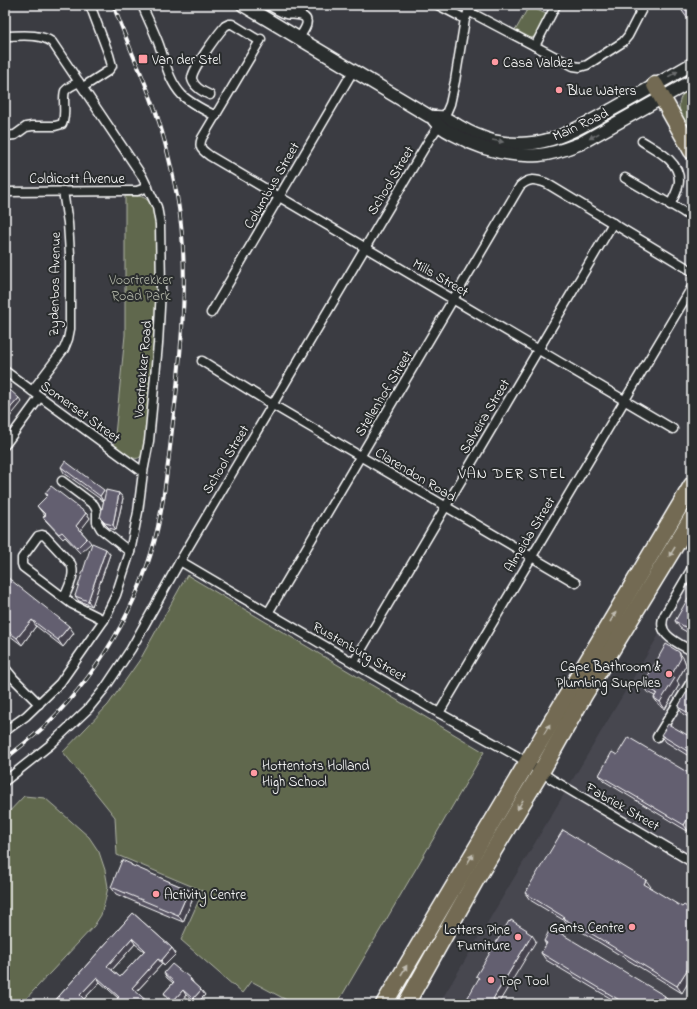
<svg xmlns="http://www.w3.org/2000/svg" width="697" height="1009" font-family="'Indie Flower',sans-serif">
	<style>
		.built { fill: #474650 }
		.green { fill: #60684e; stroke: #b0b4a6 }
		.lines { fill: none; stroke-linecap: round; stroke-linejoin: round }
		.street-casing { stroke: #fff; stroke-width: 11 }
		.secondary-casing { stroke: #fff; stroke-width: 15 }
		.highway-casing { stroke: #fff; stroke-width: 19 }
		.street { stroke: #2a2d2e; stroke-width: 8 }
		.secondary { stroke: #2a2d2e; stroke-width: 12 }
		.highway { stroke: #736b52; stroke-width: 16 }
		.rail-casing { stroke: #fff; stroke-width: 4 }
		.rail { stroke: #2a2d2e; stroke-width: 2.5; stroke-dasharray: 8; stroke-linecap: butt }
		.wall { fill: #555160; stroke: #fff; fill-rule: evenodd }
		.shaded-wall { fill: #45424e; stroke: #fff }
		.building { fill: #635e70; stroke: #fff; fill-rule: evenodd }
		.oneway { fill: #6a6c6d }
		.oneway2 { fill: #c0bcb1 }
		.poi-dot { fill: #ff9aa2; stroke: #2a2d2e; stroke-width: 1.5 }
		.labels { text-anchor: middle; stroke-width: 4; stroke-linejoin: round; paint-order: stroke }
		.poi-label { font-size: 14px; fill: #fff; stroke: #2a2d2e; text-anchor: start }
		.street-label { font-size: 14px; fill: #fff; stroke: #2a2d2e }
		.park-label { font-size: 14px; fill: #b0b4a6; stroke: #2a2d2e }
		.neighbourhood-label { font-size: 15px; letter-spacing: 1px; fill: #fff; stroke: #2a2d2e }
	</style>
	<rect width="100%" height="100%" fill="#3b3c42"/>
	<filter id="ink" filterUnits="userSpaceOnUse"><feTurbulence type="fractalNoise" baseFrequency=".025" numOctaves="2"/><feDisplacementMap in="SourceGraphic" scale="8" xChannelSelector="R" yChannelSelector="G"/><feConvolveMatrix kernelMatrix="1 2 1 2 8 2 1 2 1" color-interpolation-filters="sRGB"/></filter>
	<g filter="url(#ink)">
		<!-- built -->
		<polygon class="built" points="692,579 692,1004 439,1004"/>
		<!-- green -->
		<g class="green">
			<polygon points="529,6 546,14 536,35 534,37 530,38 515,31"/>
			<path d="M692 87V135C682 118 669 100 692 87Z"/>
			<path d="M125 196C134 196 144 194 150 203 158 214 157 239 157 253 158 320 150 387 143 453 137 467 122 450 114 445L125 335Z"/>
			<polygon points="187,575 484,752 337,1004 294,1004 251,981 242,993 181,940 203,891 117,855 115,817 63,752 108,705 141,658"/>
			<polygon points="24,796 45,798 89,837 99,852 105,870 108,887 105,901 101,915 94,926 21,1004 5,1004 5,816"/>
		</g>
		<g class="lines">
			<defs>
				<g id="street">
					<path d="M142 5C147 17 153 29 158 42 165 60 168 80 182 95 191 104 204 110 216 116"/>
					<path d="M268 5C274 8 280 12 286 14 291 15 297 14 302 16 313 20 302 33 299 38"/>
					<polyline points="438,5 465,19"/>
					<polyline points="468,11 573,66 580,67 587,65 623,42 628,36 644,5"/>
					<path d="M5 36C21 36 39 33 52 42L142 176 157 207 160 224 161 289 158 344 149 441 143 472 138 512 130 552 116 595 104 620 60 683 26 716 5 731"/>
					<path d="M261 39 202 138C198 148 202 150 210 156L673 429"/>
					<polyline points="535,46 556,5"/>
					<polyline points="83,87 108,71 112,66 109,55 90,5"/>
					<path d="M210 95C203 92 194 87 192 79 191 70 218 34 225 26L229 24H232L260 41"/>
					<path d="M5 136 15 135 26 127 32 126H55L62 124C67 115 62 98 65 91 68 87 75 84 79 82"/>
					<path d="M642 141C656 150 680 161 679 181 679 189 674 197 670 205"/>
					<polyline points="625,178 682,211 692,218"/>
					<polyline points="5,192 130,191 137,191 148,187"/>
					<polyline points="211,313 353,71"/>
					<polyline points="202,361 273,405 576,583"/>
					<polyline points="5,371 143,472"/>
					<polyline points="32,391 64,349 68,339 70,329 70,254 68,223 63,191"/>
					<polyline points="5,445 40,397"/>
					<polyline points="62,481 94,505 97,511 97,522 101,529 130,552"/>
					<polyline points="180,561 439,713 517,756 553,780 692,862"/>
					<path d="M692 568 665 614C654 634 678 643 692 651"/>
					<path d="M64 598C68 588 76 575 71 564L45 536 42 535 38 536 22 558V564L23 567 72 604 104 620"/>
					<path d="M268 613 520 186C529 178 535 179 546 183L692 271"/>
					<polyline points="354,662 613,223"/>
					<polyline points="5,668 14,679 39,704"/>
					<polyline points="439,713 692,287"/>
					<polyline points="657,737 692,680"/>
					<polyline points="5,781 50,745 88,709 105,688 131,649 180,561 365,248 429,140 444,118 450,104 455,81 465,19 472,5"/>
				</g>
				<g id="secondary">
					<path d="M243 5 429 116C434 118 439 116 444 118 449 120 455 124 460 127 470 133 482 138 493 141 542 152 573 131 613 109 640 94 666 79 692 64"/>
					<path d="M432 117C434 120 437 124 440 126 444 129 449 132 453 134 480 149 509 157 539 155 554 154 568 148 581 143L692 81"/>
				</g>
				<g id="highway">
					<polyline points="655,85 692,151"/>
					<polyline points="384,1004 692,485"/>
					<polyline points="406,1004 475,881 541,772 584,695 692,518"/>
				</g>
			</defs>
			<!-- street casing -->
			<use href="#street" class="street-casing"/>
			<!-- secondary casing -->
			<use href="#secondary" class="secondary-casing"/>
			<!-- highway casing -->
			<use href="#highway" class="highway-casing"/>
			<!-- street -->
			<use href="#street" class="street"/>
			<!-- secondary -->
			<use href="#secondary" class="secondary"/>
			<!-- highway -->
			<use href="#highway" class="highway"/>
			<defs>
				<path id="rail" d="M5 759C19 748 33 737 46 725 105 667 147 592 161 511 168 473 171 435 176 397 183 329 189 263 177 196 171 165 164 134 153 104 147 87 140 71 133 55 126 38 120 22 113 5"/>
			</defs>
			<!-- rail casing -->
			<use href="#rail" class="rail-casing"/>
			<!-- rail -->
			<use href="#rail" class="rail"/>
		</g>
		<!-- wall -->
		<g class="wall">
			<polygon points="61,467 106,492 119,493 123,498 116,530 109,528 104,523 100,518 104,500 103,501 64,473"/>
			<polygon points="45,493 86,513 90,518 80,530 87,538 91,543 80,553 65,537 63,539 47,522 43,517 45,516 37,506 47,496"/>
			<polygon points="110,554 92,606 79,601 75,596"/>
			<polygon points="5,579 74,633 63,647 36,626 22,645 5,632"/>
			<polygon points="692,594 692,635 680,628 675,621"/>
			<polygon points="684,659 686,665 677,681 679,685 665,709 659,705 654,698 655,696 647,692 643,685"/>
			<polygon points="692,683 692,719 683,714 678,707"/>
			<polygon points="661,735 691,737 692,735 692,758 666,742"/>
			<polygon points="617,755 692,775 689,832 604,781 599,775"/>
			<polygon points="131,864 132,866 189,890 194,896 183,922 116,894 111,887"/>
			<polygon points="651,887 651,888 682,993 579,930 578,931 568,925 565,921 530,900 525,893"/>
			<path d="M133 913 172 948 176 954 164 966 162 964 136 992 118 998 100 982 84 999 52 1004ZM135 944 144 951 120 977 112 970Z"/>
			<polygon points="544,941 669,1003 669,1004 620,1004 546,960 541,953 546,945"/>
			<polygon points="164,973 183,973 191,979 194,984 201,990 205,995 197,1004 186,995 179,1004 174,1004 167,998 164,993 173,983 167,978"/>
		</g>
		<!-- shaded-wall -->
		<g class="shaded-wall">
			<polygon points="19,398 22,402 5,423 5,414"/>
			<polygon points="104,490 108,495 103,501 100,496"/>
			<polygon points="119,493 123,498 116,530 113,525"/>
			<polygon points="86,513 90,518 80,531 76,526"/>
			<polygon points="106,549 110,554 92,606 88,601"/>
			<polygon points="32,620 36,626 22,645 17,638"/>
			<polygon points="69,626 74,633 63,647 58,640"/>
			<polygon points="679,652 684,659 686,665 677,681 679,685 665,709 660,702"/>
			<polygon points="692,811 692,826 689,832 684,825"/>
			<polygon points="646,880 651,887 649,891 644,884"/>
			<polygon points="189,890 194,896 183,922 178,915"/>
			<polygon points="574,923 579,930 578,931 573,924"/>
			<polygon points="532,935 536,941 498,1004 493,999"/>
			<polygon points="132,938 135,944 111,971 107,966"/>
			<polygon points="172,948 176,954 164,966 161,961"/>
			<polygon points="158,959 162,964 135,993 132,988"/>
			<polygon points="692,962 692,976 682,993 677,986"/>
			<polygon points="97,977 100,982 83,1000 80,995"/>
			<polygon points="183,990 186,995 179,1004 175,1004 173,1001"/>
			<polygon points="201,990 205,995 196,1004 193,999"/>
			<polygon points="665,996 669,1003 669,1004 660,1004"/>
		</g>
		<!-- building -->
		<g class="building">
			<polygon points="678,5 692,5 692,25"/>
			<polygon points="10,390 19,398 5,414 5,396"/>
			<polygon points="65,461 104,490 100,496 61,467"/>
			<polygon points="51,486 86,513 76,526 87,538 77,548 62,532 59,534 43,517 46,515 37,506 48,495 45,493"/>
			<polygon points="106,490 119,493 113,525 105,523 100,518"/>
			<polygon points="92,543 106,549 88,601 75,596"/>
			<polygon points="7,577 69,626 58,640 32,620 17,638 5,629 5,579"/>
			<polygon points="691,593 692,594 692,631 675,621"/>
			<polygon points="666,644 679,652 681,658 671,676 675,678 660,702 654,698 657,693 643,685"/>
			<polygon points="692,683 692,715 678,707"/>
			<polygon points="668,724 691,737 692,735 692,754 661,735"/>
			<polygon points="628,737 692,775 692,811 684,825 599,775 612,752 617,755"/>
			<polygon points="563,830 646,880 644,884 682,907 684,905 692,910 692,962 677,986 574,923 573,924 563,918 564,917 525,893"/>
			<polygon points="122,860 131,864 131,865 189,890 178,915 111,887"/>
			<path d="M133 913 172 948 161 961 158 959 132 988 150 1004H113L119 997 97 977 80 995 89 1004H52ZM132 938 145 950 120 977 107 966Z"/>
			<polygon points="511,920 527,930 526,931 532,935 493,999 501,1004 464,1004 479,978 476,976 509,921 510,922"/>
			<polygon points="550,930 553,933 555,930 665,996 660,1004 626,1004 541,953 547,943 544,941 549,931"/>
			<polygon points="172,964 183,973 184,973 191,979 190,980 201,990 193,999 183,990 173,1001 164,993 174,982 164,973"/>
		</g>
		<!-- one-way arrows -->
		<defs><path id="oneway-solid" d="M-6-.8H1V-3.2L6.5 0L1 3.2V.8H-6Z"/></defs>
		<g class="oneway">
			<use href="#oneway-solid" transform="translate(673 74) rotate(-30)"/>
			<use href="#oneway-solid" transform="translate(594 136) rotate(151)"/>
			<use href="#oneway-solid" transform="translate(498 141) rotate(10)"/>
		</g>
		<g class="oneway2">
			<use href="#oneway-solid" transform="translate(672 552) rotate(121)"/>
			<use href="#oneway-solid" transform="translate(613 617) rotate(-59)"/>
			<use href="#oneway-solid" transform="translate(547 729) rotate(-59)"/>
			<use href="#oneway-solid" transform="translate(520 805) rotate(121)"/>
			<use href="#oneway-solid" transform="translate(470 859) rotate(-59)"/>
			<use href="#oneway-solid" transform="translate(404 970) rotate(-59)"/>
		</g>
	</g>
	<!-- markers -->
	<g class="poi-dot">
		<rect x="138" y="54" width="10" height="10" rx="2"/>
		<circle cx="495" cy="62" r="4"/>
		<circle cx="559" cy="90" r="4"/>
		<circle cx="669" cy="674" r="4"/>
		<circle cx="254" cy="773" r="4"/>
		<circle cx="156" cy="894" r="4"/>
		<circle cx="632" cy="927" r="4"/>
		<circle cx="518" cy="937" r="4"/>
		<circle cx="491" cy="980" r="4"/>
	</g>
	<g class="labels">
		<!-- poi labels -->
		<g class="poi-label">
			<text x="152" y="64">Van der Stel</text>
			<text x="503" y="67">Casa Valdez</text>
			<text x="567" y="95">Blue Waters</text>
			<text x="661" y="671" text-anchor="end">Cape Bathroom &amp;<tspan x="661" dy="16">Plumbing Supplies</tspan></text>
			<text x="262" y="770">Hottentots Holland<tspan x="262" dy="16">High School</tspan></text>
			<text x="164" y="899">Activity Centre</text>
			<text x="624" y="932" text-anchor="end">Gants Centre</text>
			<text x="510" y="934" text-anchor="end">Lotters Pine<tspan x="510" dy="16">Furniture</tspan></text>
			<text x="499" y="985">Top Tool</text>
		</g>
		<!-- street labels -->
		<g class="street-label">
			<text transform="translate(580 124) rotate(-25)" y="5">Main Road</text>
			<text x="77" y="183">Coldicott Avenue</text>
			<text transform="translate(390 180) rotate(-59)" y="5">School Street</text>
			<text transform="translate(271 185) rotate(-60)" y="5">Columbus Street</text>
			<text transform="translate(441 277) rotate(30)" y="5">Mills Street</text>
			<text transform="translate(54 284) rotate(-89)" y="5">Zydenbos Avenue</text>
			<text transform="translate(142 369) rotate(-85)" y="5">Voortrekker Road</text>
			<text transform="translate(383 393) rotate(-59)" y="5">Stellenhof Street</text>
			<text transform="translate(81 411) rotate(36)" y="5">Somerset Street</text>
			<text transform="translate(484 416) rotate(-59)" y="5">Salveira Street</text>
			<text transform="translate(225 459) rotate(-59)" y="5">School Street</text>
			<text transform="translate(416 474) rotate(31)" y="5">Clarendon Road</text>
			<text transform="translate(529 534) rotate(-59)" y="5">Almeida Street</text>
			<text transform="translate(360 651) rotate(30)" y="5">Rustenburg Street</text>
			<text transform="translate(623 806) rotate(30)" y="5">Fabriek Street</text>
		</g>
		<!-- park labels -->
		<g class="park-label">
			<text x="141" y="284">Voortrekker<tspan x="141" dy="16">Road Park</tspan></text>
		</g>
		<!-- neighbourhood labels -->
		<g class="neighbourhood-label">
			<text x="512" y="478">VAN DER STEL</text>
		</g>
	</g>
	<!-- margin -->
	<rect width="697" height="1009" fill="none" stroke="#2a2d2e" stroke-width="20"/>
	<rect x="10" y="10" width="677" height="989" fill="none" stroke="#fff" stroke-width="1.5" filter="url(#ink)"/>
</svg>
